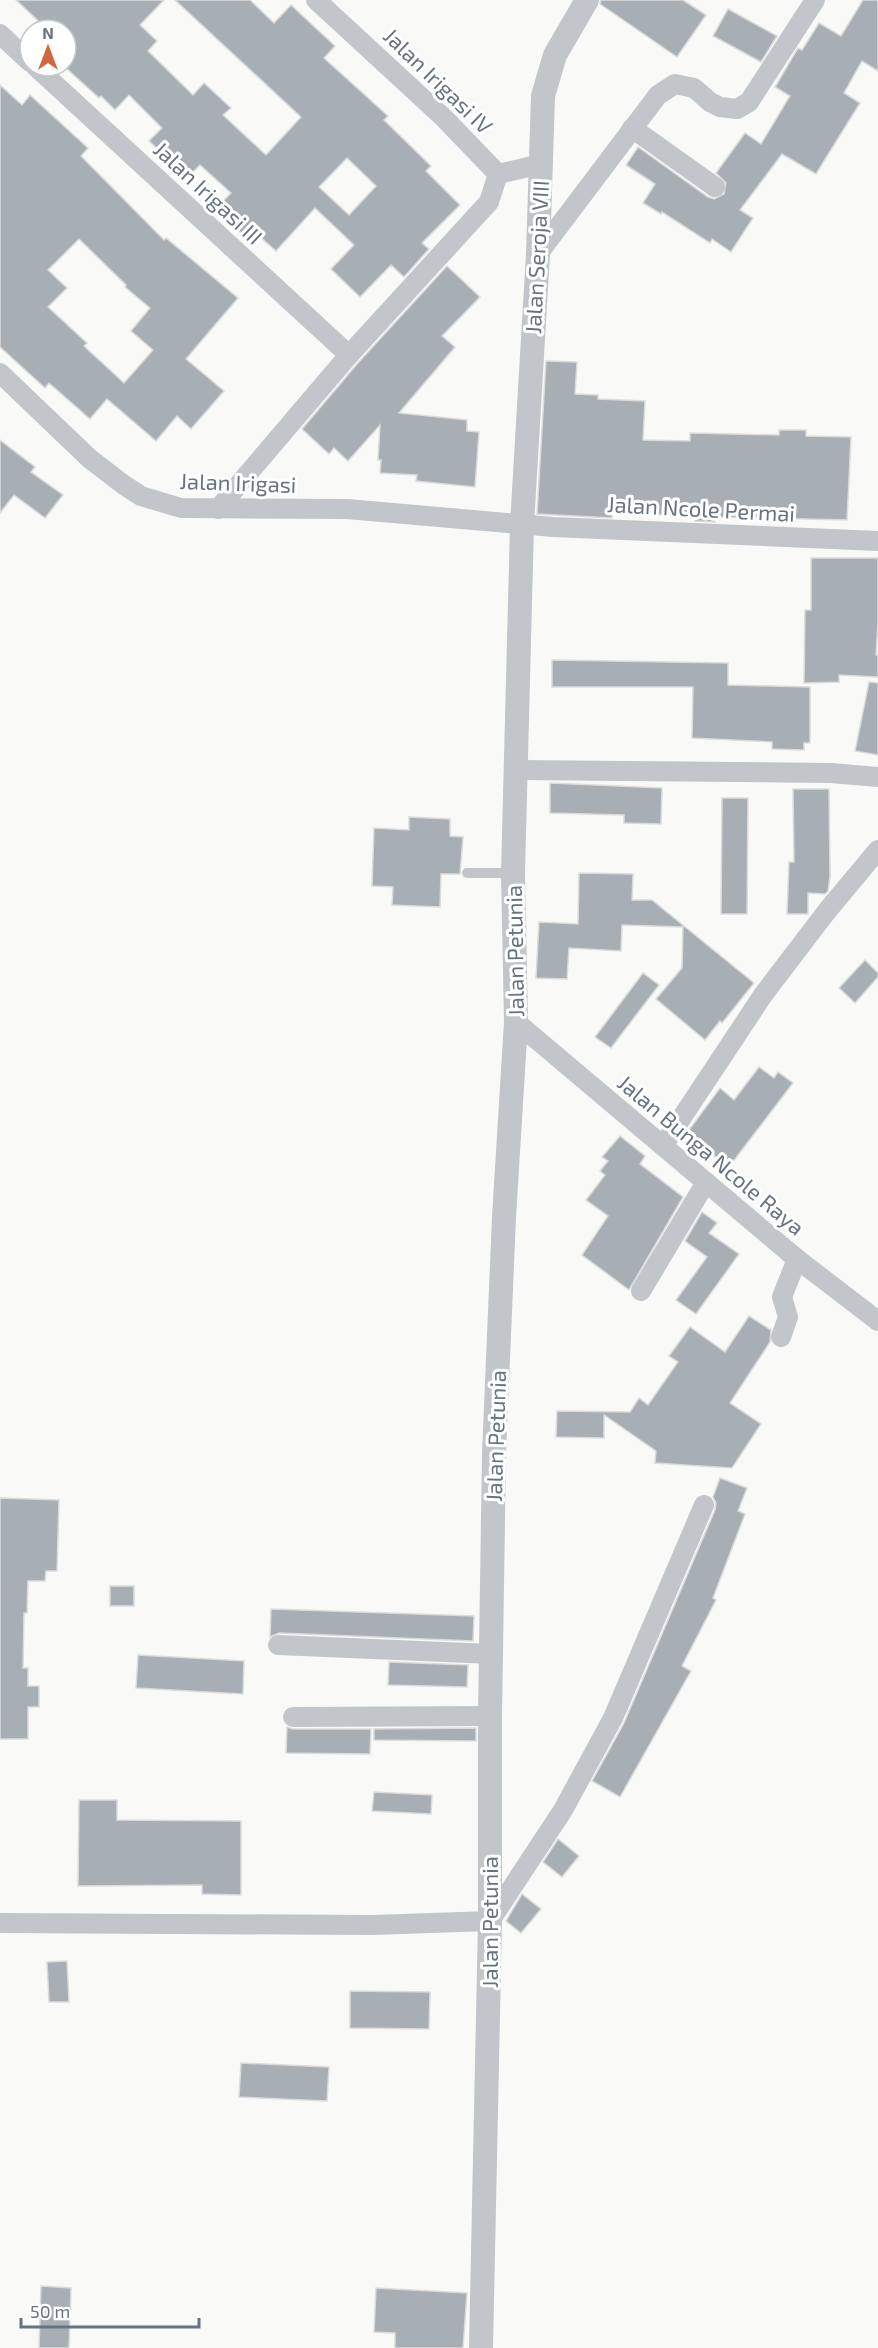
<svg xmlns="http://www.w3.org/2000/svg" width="878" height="2348" font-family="'Exo 2',sans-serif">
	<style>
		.building { fill: #a7aeb4; stroke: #dbdbda; stroke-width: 1.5; fill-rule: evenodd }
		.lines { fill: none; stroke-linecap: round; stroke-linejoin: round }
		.service { stroke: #c2c5c9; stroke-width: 10 }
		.minor { stroke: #c2c5c9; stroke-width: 20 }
		.tertiary { stroke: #c2c5c9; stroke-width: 24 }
		.labels { text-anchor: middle; stroke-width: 6; stroke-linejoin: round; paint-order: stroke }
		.street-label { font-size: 22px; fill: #67747f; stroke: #fff }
	</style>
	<rect width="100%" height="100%" fill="#f9f9f8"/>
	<!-- building -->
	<g class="building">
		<path d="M16 0H164L140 25 157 41 148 51 193 95 204 83 231 108 223 115 266 155 301 117 175 0H250L274 23 291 5 335 46 324 58 388 116 384 120 431 166 426 171 460 205 422 243 429 249 404 277 391 265 360 297 331 269 354 245 315 208 276 251 259 236 252 243 215 209 231 193 200 165 188 177 149 141 162 128 129 95 115 110 101 96 99 98 66 68V30H48ZM347 158 376 186 349 215 319 187Z"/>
		<polygon points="601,0 683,0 706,15 677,57 600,4"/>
		<polygon points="863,0 878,0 878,71 862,61 844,93 860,103 816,174 782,154 740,210 753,218 731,252 712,239 710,243 662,212 661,214 643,203 655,184 626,165 638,147 708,197 714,199 724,194 726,183 716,173 745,133 761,144 790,96 775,87 798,48 802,50 819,23 841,36"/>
		<polygon points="728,9 777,36 761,62 713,36"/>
		<path d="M0 85 22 105 30 95 88 148 81 156 164 240 166 238 238 298 186 359 224 391 191 429 177 416 156 441 107 399 90 419 49 383 45 388 0 347ZM79 239 126 285 125 287 150 308 131 331 153 350 124 383 84 346 87 343 48 307 67 288 48 270Z"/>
		<polygon points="447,266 480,297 442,336 455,347 399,413 467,420 467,431 479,432 475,487 416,481 417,475 380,473 381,460 378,460 380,425 348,461 334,448 329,454 302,429 358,363"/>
		<polygon points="546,361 577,362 575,394 598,395 598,399 645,401 643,440 690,441 690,433 779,435 779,430 806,430 806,436 851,437 847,520 715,517 715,522 695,521 695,517 661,515 612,512 612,518 537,514"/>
		<polygon points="0,440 35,467 31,472 63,495 45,518 14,495 0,513"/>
		<polygon points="811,558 878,558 878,622 876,655 878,655 878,677 839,675 839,682 804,683 805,610 811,610"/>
		<polygon points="552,660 728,663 728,685 810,687 810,743 804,743 804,750 772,749 772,742 692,738 693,687 552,687"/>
		<polygon points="869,682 878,683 878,755 855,751"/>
		<polygon points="550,783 662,788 661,824 624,823 624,815 550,813"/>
		<polygon points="793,789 829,789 830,876 828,891 825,894 808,893 808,914 787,914 789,862 794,862"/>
		<polygon points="722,798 748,798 747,914 721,914"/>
		<polygon points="409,817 450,819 450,836 463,837 460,874 441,874 440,907 392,905 393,887 372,886 374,828 409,830"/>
		<polygon points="579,873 633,874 632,900 652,900 754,983 722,1023 720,1021 705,1040 656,999 682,968 683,927 622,925 621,951 569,948 567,979 536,978 539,922 578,924"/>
		<polygon points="865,960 878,973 878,977 855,1003 839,988"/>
		<polygon points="643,973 659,985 611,1048 595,1037"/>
		<polygon points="759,1067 774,1078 778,1072 793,1083 729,1167 686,1134 720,1088 734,1100"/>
		<polygon points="620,1136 645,1156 640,1164 683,1197 629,1290 582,1255 608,1216 586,1200 605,1175 600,1171 608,1161 602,1157"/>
		<polygon points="702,1212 717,1223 709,1233 739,1254 696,1314 676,1300 707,1257 685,1241"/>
		<polygon points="749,1316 771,1330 770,1342 730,1403 761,1424 732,1468 655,1463 656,1451 604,1415 604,1438 556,1437 557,1411 630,1412 639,1398 648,1405 678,1362 669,1356 690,1327 725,1352"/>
		<polygon points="720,1478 747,1488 738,1511 745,1514 713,1598 716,1600 682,1666 691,1671 620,1797 592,1781 624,1723 715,1510 716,1503 713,1497"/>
		<polygon points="0,1498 59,1500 57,1571 46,1571 45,1581 28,1581 27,1613 24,1613 23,1668 28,1668 28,1686 39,1686 39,1707 28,1707 28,1739 0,1739"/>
		<rect x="110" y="1586" width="24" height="20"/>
		<polygon points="271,1609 474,1616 473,1641 279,1633 270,1637"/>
		<polygon points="138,1655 244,1661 243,1694 136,1688"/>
		<polygon points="389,1662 468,1665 467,1687 388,1685"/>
		<polygon points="287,1727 293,1729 371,1729 370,1754 286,1753"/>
		<polygon points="476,1728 476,1741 374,1740 374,1729"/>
		<polygon points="374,1792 432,1795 431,1814 372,1811"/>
		<polygon points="79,1800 117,1800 117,1820 241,1821 241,1895 202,1894 202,1885 78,1886"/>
		<polygon points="558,1839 579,1856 562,1877 543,1862"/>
		<polygon points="522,1894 541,1909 521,1933 506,1921"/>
		<polygon points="67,1961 69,2002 49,2002 47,1962"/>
		<polygon points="350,1991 430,1992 429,2029 350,2028"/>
		<polygon points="241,2063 329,2067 327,2101 239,2097"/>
		<polygon points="41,2286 71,2288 69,2348 39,2348"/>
		<polygon points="376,2288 467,2293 463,2348 395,2348 395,2333 374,2332"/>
	</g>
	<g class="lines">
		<!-- service -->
		<polyline class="service" points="467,873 513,873"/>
		<!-- minor -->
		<g class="minor">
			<polyline points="316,0 444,118 498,174"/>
			<polyline points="0,34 30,62"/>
			<polyline points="35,66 349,355"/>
			<polyline points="632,128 715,187"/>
			<polyline points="498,174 541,164"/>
			<polyline points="538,254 658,95 675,84 694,88 710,102 720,107 737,109 749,102 815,0"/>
			<polyline points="0,373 90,459 124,485 141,496 181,508 347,509 553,527 878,541"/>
			<polyline points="218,509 349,355 489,202 498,174"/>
			<polyline points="517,770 831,773 878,777"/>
			<polyline points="516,1022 797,1259 878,1321"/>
			<polyline points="663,1146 763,995 827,911 878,850"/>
			<polyline points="641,1291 706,1182"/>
			<polyline points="781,1337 788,1317 782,1297 797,1259"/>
			<polyline points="278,1645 492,1654"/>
			<polyline points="293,1717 490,1716"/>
			<polyline points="0,1923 372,1925 490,1921 563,1810 613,1718 704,1505"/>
		</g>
		<!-- tertiary -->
		<polyline class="tertiary" points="481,2348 490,1921 490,1716 494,1454 504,1217 516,1022 513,873 522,525 538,254 543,96 555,55 587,0"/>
	</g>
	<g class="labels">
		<!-- street labels -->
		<g class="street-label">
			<text transform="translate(438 81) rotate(44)" y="8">Jalan Irigasi IV</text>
			<text transform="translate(208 193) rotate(43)" y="8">Jalan Irigasi III</text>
			<text transform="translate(537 257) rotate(-87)" y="8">Jalan Seroja VIII</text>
			<text transform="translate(238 483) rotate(2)" y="8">Jalan Irigasi</text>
			<text transform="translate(701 509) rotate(3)" y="8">Jalan Ncole Permai</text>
			<text transform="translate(515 951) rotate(-91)" y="8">Jalan Petunia</text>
			<text transform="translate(711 1155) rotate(40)" y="8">Jalan Bunga Ncole Raya</text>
			<text transform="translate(496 1436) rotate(-88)" y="8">Jalan Petunia</text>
			<text transform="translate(490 1922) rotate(-90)" y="8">Jalan Petunia</text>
		</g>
	</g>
	<!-- north arrow -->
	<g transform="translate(48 48)"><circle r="28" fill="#ffffff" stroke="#c2c7cc" stroke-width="1.5"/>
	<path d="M0-4.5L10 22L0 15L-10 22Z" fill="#d2673f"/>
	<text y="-9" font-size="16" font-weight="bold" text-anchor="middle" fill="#67747f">N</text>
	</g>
	<!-- scale -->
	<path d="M21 2318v9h178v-9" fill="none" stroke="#67747f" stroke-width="3"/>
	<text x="30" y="2318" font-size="18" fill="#67747f" stroke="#ffffff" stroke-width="4.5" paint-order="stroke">50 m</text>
</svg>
